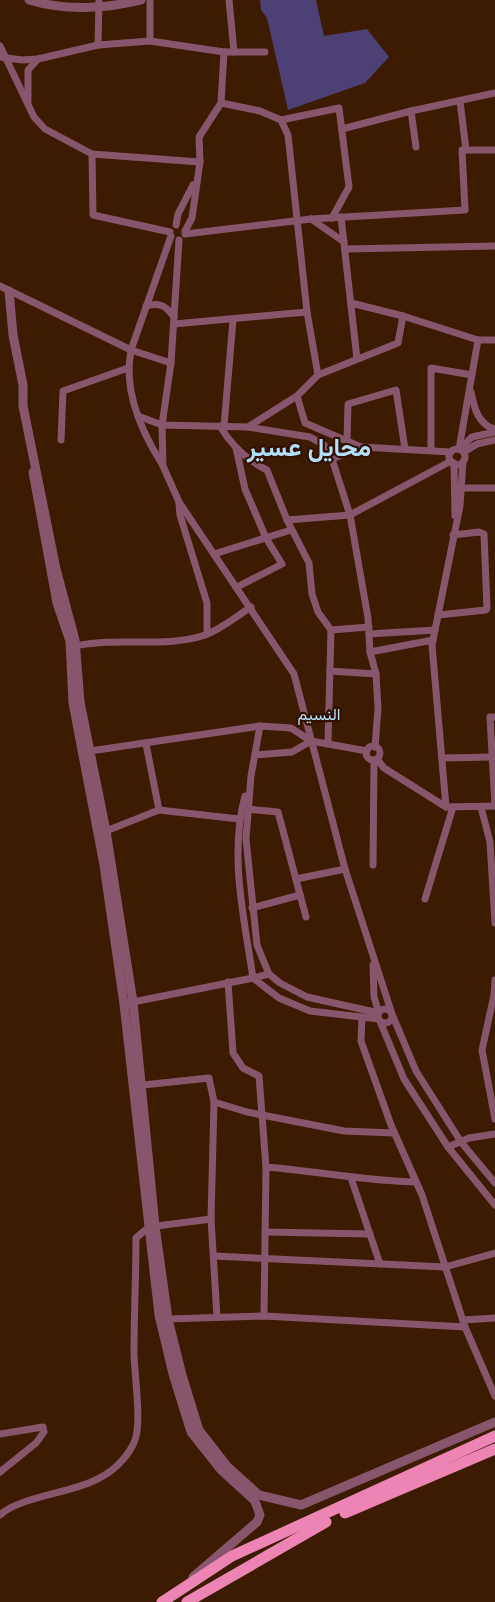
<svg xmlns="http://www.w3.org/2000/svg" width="495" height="1602" font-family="'Noto Sans',Vazirmatn,sans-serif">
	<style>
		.green { fill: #4c4074 }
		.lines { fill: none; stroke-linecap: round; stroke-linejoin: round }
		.minor { stroke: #88566c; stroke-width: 7 }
		.tertiary { stroke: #88566c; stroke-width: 9 }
		.primary { stroke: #ec84b4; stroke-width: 11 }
		.labels { text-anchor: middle; stroke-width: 4.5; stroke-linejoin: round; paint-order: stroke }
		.neighbourhood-label { font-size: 16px; fill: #b2e0fa; stroke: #321000 }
		.town-label { font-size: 25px; font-weight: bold; fill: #b2e0fa; stroke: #321000 }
	</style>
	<rect width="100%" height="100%" fill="#3d1a02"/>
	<!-- green -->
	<polygon class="green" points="260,0 316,0 324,36 367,29 389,57 365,83 288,110 267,18 261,10"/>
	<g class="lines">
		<!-- minor -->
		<g class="minor">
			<polyline points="150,0 150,41"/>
			<polyline points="229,0 234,52"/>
			<polyline points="98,45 99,0"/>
			<polyline points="0,46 34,117 45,129 92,154 200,162"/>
			<polyline points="0,57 22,60 38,59 98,45 150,41 224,52 265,52"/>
			<polyline points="28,101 28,70 38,59"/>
			<polyline points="460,101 466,150"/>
			<polyline points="221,103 260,111 281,120 288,135 307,312 318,375 297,396 248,427 310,437 324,445 332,459 350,515 368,618 370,652 376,674 378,708 375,747"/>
			<polyline points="411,111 416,147"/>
			<polyline points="281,120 339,108 349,187 332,218"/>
			<polyline points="342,129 411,111 495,93"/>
			<polyline points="92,154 93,215 170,232"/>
			<polyline points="341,217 357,359"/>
			<polyline points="311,219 344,242"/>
			<polyline points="176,225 178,214 193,185"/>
			<polyline points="185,231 192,218 200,162 199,137 221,103 224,52"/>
			<polyline points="185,234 311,219 465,210 462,150 495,150"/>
			<polyline points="179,240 171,363 162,425 163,466 179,502 294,674 345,869 392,1014 416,1071 461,1142 495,1183"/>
			<polyline points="345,249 495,246"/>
			<polyline points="0,286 131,350 171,236"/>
			<polyline points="351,303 403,316 478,340 495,340"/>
			<path d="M146 306C160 302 166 306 174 317"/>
			<polyline points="174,324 307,312"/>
			<polyline points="318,375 398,343 403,316"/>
			<path d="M471 392C474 407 478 425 495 429"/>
			<polyline points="297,396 305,423 361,447"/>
			<polyline points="138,416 162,425 248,427"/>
			<path d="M220 426C231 445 247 460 267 470L287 520 350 515 451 461"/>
			<polyline points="224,426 233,320"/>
			<polyline points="61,440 63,391 128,368"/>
			<polyline points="347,441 348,404 396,390 405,449"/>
			<polyline points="236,448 245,489 266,538 282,564 237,587"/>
			<polyline points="459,449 478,340"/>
			<polyline points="460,449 472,437 495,432"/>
			<circle cx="457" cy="457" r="8"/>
			<polyline points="431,450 431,368 472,375"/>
			<polyline points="464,452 477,444 495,440"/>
			<polyline points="332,459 361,447 451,452"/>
			<polyline points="454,463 455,516"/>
			<path d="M162 464C141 431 123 390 131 350L171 363"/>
			<polyline points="458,488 495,488"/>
			<polyline points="179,504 180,515 207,603 207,634"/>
			<polyline points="287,520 309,563 312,594 318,612 331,630"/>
			<polyline points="214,554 291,530"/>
			<polyline points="438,615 486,610 487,608 484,534 479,532 453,535"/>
			<polyline points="369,634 435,630"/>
			<path d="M71 647C114 636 164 649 205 635 221 629 237 616 251 607"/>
			<polyline points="370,652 433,640"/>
			<polyline points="330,671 376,674"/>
			<polyline points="260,726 251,776 246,839 257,945 269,974 280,983 307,997 379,1013 374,997 373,965"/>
			<polyline points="328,743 331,630 369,627"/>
			<polyline points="146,744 159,810 239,819"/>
			<circle cx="373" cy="753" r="7"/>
			<polyline points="90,751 260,726 291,728 311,741 367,751"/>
			<polyline points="255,755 292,752 311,741"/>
			<polyline points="442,758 492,757"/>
			<polyline points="377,759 384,768 446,807 495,806"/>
			<polyline points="495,806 490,717 495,717"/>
			<polyline points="446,807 432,645 460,506 463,462"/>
			<polyline points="481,807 490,842 495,923"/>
			<polyline points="247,809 278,812 306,917"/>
			<polyline points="106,831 159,810"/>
			<polyline points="373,865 374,760"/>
			<polyline points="296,879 345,869"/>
			<polyline points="425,899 453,807"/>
			<polyline points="252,908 300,895"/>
			<polyline points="253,978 279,998 310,1011 379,1019 404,1079 448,1147 495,1205"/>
			<polyline points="253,978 269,974"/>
			<polyline points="495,980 494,995 482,1050 495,1119"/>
			<polyline points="228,982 233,1053 243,1068 259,1076 266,1167 264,1316"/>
			<path d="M128 1003 253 978C244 918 229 855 245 796"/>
			<circle cx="385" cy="1016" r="7"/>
			<polyline points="362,1017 361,1041 391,1125 422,1195 465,1327 495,1396"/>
			<polyline points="143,1085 209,1078 214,1102 211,1219 217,1317"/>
			<polyline points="214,1102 247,1112 344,1131 394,1133"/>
			<polyline points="448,1147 469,1138 495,1134"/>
			<path d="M266 1167C317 1171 364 1181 416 1182"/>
			<polyline points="351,1178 380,1264"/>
			<polyline points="265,1232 370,1234"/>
			<polyline points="214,1256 445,1267 495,1253"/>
			<polyline points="168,1319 264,1316 465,1327"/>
			<polyline points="463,1320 495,1318"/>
			<polyline points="0,1434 43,1427 44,1432 36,1443 0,1472"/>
			<path d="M0 1515C20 1496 76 1493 103 1476 116 1469 130 1454 135 1440 142 1421 134 1373 134 1352 134 1314 136 1276 136 1238L149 1227 211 1219"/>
		</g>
		<!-- tertiary -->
		<g class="tertiary">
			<path d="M29 0C65 11 106 9 141 0"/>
			<polyline points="9,291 13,335 23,385 23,406 56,569 75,640 80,702 106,831 133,1002 155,1226 168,1319 182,1375 199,1430 227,1466 259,1495 301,1505 495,1422"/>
			<polyline points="33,472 57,603 70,641 73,703 104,865 124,1004 159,1315 173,1374 191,1432 221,1470 255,1501 260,1515 257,1522 193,1577"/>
		</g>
		<!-- primary -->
		<g class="primary">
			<polyline points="345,1513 495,1449"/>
			<polyline points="162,1602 232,1556 495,1436"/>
			<polyline points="187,1602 326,1522"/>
		</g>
	</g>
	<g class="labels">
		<!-- neighbourhood labels -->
		<g class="neighbourhood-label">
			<text x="319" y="720">النسيم</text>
		</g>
		<!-- town labels -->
		<g class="town-label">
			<text x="309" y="456">محايل عسير</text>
		</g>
	</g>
</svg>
